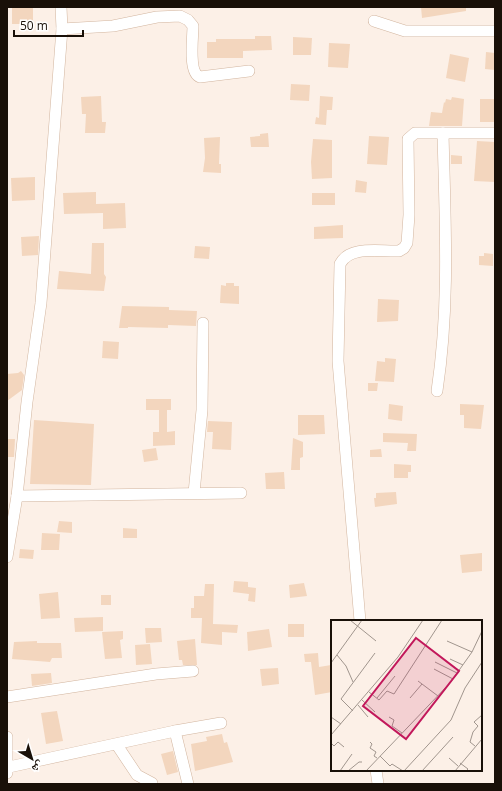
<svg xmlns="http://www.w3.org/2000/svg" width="502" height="791" font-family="'Open Sans','Noto Naskh Arabic',sans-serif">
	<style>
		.building { fill: #f3d6be }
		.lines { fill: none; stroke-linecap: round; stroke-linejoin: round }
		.minor-casing { stroke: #d2b59f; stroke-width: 12 }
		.minor { stroke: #fff; stroke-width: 11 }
		.inset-road { fill: none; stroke: #a1968e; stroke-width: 1 }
		.view { fill: #c2185b; fill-opacity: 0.15; stroke: #c2185b; stroke-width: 2 }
		.inset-edge { fill: none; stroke: #191008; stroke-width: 2 }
	</style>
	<rect width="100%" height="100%" fill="#fcf0e7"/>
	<!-- building -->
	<g class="building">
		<rect x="12" y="7" width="21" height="17"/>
		<polygon points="421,7 466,7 466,11 422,18"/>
		<polygon points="255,36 271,36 272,50 243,51 243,58 207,58 207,42 216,42 216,39 255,39"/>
		<polygon points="293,37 312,38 311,55 293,55"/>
		<polygon points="329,43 350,44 348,68 328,67"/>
		<polygon points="486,52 495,53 495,70 485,69"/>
		<polygon points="450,54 469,58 465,82 446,78"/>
		<polygon points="291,84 310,85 309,101 290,100"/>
		<polygon points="101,96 102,122 106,122 105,133 85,133 86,114 82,114 81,97"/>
		<polygon points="320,96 333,97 332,110 327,110 326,125 315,124 316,117 319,118"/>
		<polygon points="452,97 464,99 462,126 429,126 431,112 442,113 444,102 445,103 446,99 451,100"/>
		<rect x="480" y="99" width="15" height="23"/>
		<polygon points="268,133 269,147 251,147 250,137 260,136 260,134"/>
		<polygon points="369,136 389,137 387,165 367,164"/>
		<polygon points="220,137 219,164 221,164 221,173 203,172 205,158 204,138"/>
		<polygon points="313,139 332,140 332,178 312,179 311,162"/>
		<polygon points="477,141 495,142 495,182 474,181"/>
		<polygon points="451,155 462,156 462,164 451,164"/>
		<polygon points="35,177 35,200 12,201 11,178"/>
		<polygon points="356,180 367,182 366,193 355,192"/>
		<polygon points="96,192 96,204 125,203 126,228 103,229 103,213 64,214 63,193"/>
		<rect x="312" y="193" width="23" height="12"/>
		<polygon points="343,225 343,238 314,239 314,227"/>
		<polygon points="39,236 38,255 22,256 21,237"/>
		<polygon points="92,243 104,243 104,274 106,277 104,291 57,289 59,271 91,274"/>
		<polygon points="195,246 210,247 209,259 194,258"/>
		<polygon points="484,253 493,254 493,266 479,265 479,256 484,256"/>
		<polygon points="226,283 234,283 234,286 239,286 239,304 220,303 221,285 226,286"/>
		<polygon points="378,299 399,300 398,321 377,322"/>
		<polygon points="122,306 169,307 169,310 197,311 196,326 168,325 168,328 128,327 128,328 119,328"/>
		<polygon points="103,341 119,342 118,359 102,358"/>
		<polygon points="385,358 396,359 394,382 375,381 377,361 385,362"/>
		<polygon points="21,371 24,375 22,390 7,401 7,374 18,373"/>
		<polygon points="368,383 378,383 377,391 368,391"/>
		<polygon points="146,399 171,399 171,410 167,410 167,432 175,431 175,445 153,446 153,432 159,432 159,410 146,410"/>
		<polygon points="389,404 403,406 402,421 388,419"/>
		<polygon points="460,404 484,405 481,429 464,428 464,415 460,415"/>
		<polygon points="298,415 324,415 325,434 298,435"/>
		<polygon points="34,420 94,424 91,485 30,484"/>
		<polygon points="208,421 232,422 231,450 212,449 213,432 207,432"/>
		<polygon points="383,433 417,434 416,451 407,451 408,443 383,442"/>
		<polygon points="293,438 303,442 303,457 300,458 300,470 291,470"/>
		<polygon points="7,439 15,439 14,457 7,457"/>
		<polygon points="156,448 158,460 144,462 142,450"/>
		<polygon points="381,449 382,457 370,457 370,450"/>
		<polygon points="394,464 411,465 411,472 408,472 408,478 394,478"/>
		<polygon points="284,472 285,489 266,489 265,473"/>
		<polygon points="396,492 397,504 375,507 374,498 376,498 376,493"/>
		<polygon points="59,521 72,522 72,533 57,532"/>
		<polygon points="123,528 137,529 137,538 123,538"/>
		<polygon points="42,533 60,534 59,550 41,550"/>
		<polygon points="20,549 34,550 33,559 19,558"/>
		<polygon points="482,553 482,571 462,573 460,555"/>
		<polygon points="234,581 248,582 248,587 256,588 255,602 248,601 249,594 233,592"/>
		<polygon points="304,583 307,596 290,598 289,585"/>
		<polygon points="205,584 214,584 213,624 238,625 237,633 222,632 222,645 201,643 202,618 191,618 191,608 194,608 194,596 204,596"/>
		<polygon points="58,592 60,618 41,619 39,594"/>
		<rect x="101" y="595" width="10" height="10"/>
		<polygon points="103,617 103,631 75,632 74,618"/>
		<rect x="288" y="624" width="16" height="13"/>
		<polygon points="145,628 161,628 162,642 146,643"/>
		<polygon points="269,629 272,647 248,651 247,632"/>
		<polygon points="123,631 123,639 120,640 122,658 105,659 102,632"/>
		<polygon points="195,639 197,665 183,665 182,660 179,660 177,641"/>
		<polygon points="37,641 37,643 61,643 62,658 52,658 50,662 12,659 14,642"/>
		<polygon points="150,644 152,664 136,665 135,645"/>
		<polygon points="318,653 319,667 331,665 332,692 315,695 311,662 305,662 304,654"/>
		<polygon points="278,668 279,684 262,686 260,669"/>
		<polygon points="51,673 52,683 32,686 31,674"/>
		<polygon points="57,711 63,741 46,744 41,713"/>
		<polygon points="222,734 224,743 227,742 233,762 195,771 191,744 207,741 206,737"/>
		<polygon points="173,751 178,772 167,775 161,754"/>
	</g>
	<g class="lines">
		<defs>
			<g id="minor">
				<polyline points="374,21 405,31 495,31"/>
				<path d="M62 29 113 26 157 17 180 16 188 20 193 26C193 37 188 73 200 77L249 71"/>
				<path d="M437 391C450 305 445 219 443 133"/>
				<polyline points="194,493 202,410 203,323"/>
				<polyline points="17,496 241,493"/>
				<polyline points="7,557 17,496 27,402 41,303 62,29 61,7"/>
				<path d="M360 621 338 361 340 264C350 245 380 252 399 251L404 248 407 243 409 215 408 139 415 133H495"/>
				<polyline points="7,697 156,674 193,671"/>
				<polyline points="175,731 188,784"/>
				<polyline points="7,737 7,773"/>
				<polyline points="117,745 137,775 152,783"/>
				<polyline points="9,767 175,731 221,723"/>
				<polyline points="376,770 378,784"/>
			</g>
		</defs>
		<!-- minor casing -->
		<use href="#minor" class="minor-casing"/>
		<!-- minor -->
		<use href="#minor" class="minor"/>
	</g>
	<!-- overview -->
	<g transform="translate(331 620)">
		<rect width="151" height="151" fill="#fcf0e7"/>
		<path class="inset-road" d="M19 0 45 21M116 21 141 32M6 35 15 46 22 62M119 39 132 45M104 42 126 53M0 43 31 0M103 49 122 59M87 61 107 76M38 72 48 80 56 71 63 74 111 0M46 78 64 56M79 78 91 64M31 80 44 92M27 85 37 97M22 91 10 79 44 33M0 97 10 104M58 97 63 100 61 106 71 113M0 115 67 37 92 0M39 122 41 124 39 128 45 132 43 136 46 138M0 123 3 126 7 122 13 127M144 126 139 122 142 112 147 106 143 102 151 95M49 136 59 146 61 144 72 151M118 138 127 146M129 143 137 149 135 151M9 151 21 134M17 151 28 142H31M35 151 119 63 141 32 151 11M73 151 120 100 134 68 151 42M91 151 122 117M124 151 151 119"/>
		<path class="view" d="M85 18 128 51 75 119 32 86Z"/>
		<rect width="151" height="151" class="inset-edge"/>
	</g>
	<!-- border -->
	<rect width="502" height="791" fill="none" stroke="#191008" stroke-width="16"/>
	<!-- north arrow -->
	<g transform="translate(32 759) rotate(142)" stroke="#ffffff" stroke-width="3" paint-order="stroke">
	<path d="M0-3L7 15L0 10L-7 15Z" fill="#191008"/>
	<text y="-6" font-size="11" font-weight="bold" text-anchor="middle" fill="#191008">ش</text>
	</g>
	<!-- scale -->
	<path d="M14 30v6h69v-6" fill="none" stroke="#191008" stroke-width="2"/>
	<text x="20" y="30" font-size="12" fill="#191008" stroke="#ffffff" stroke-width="3" paint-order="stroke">50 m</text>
</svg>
